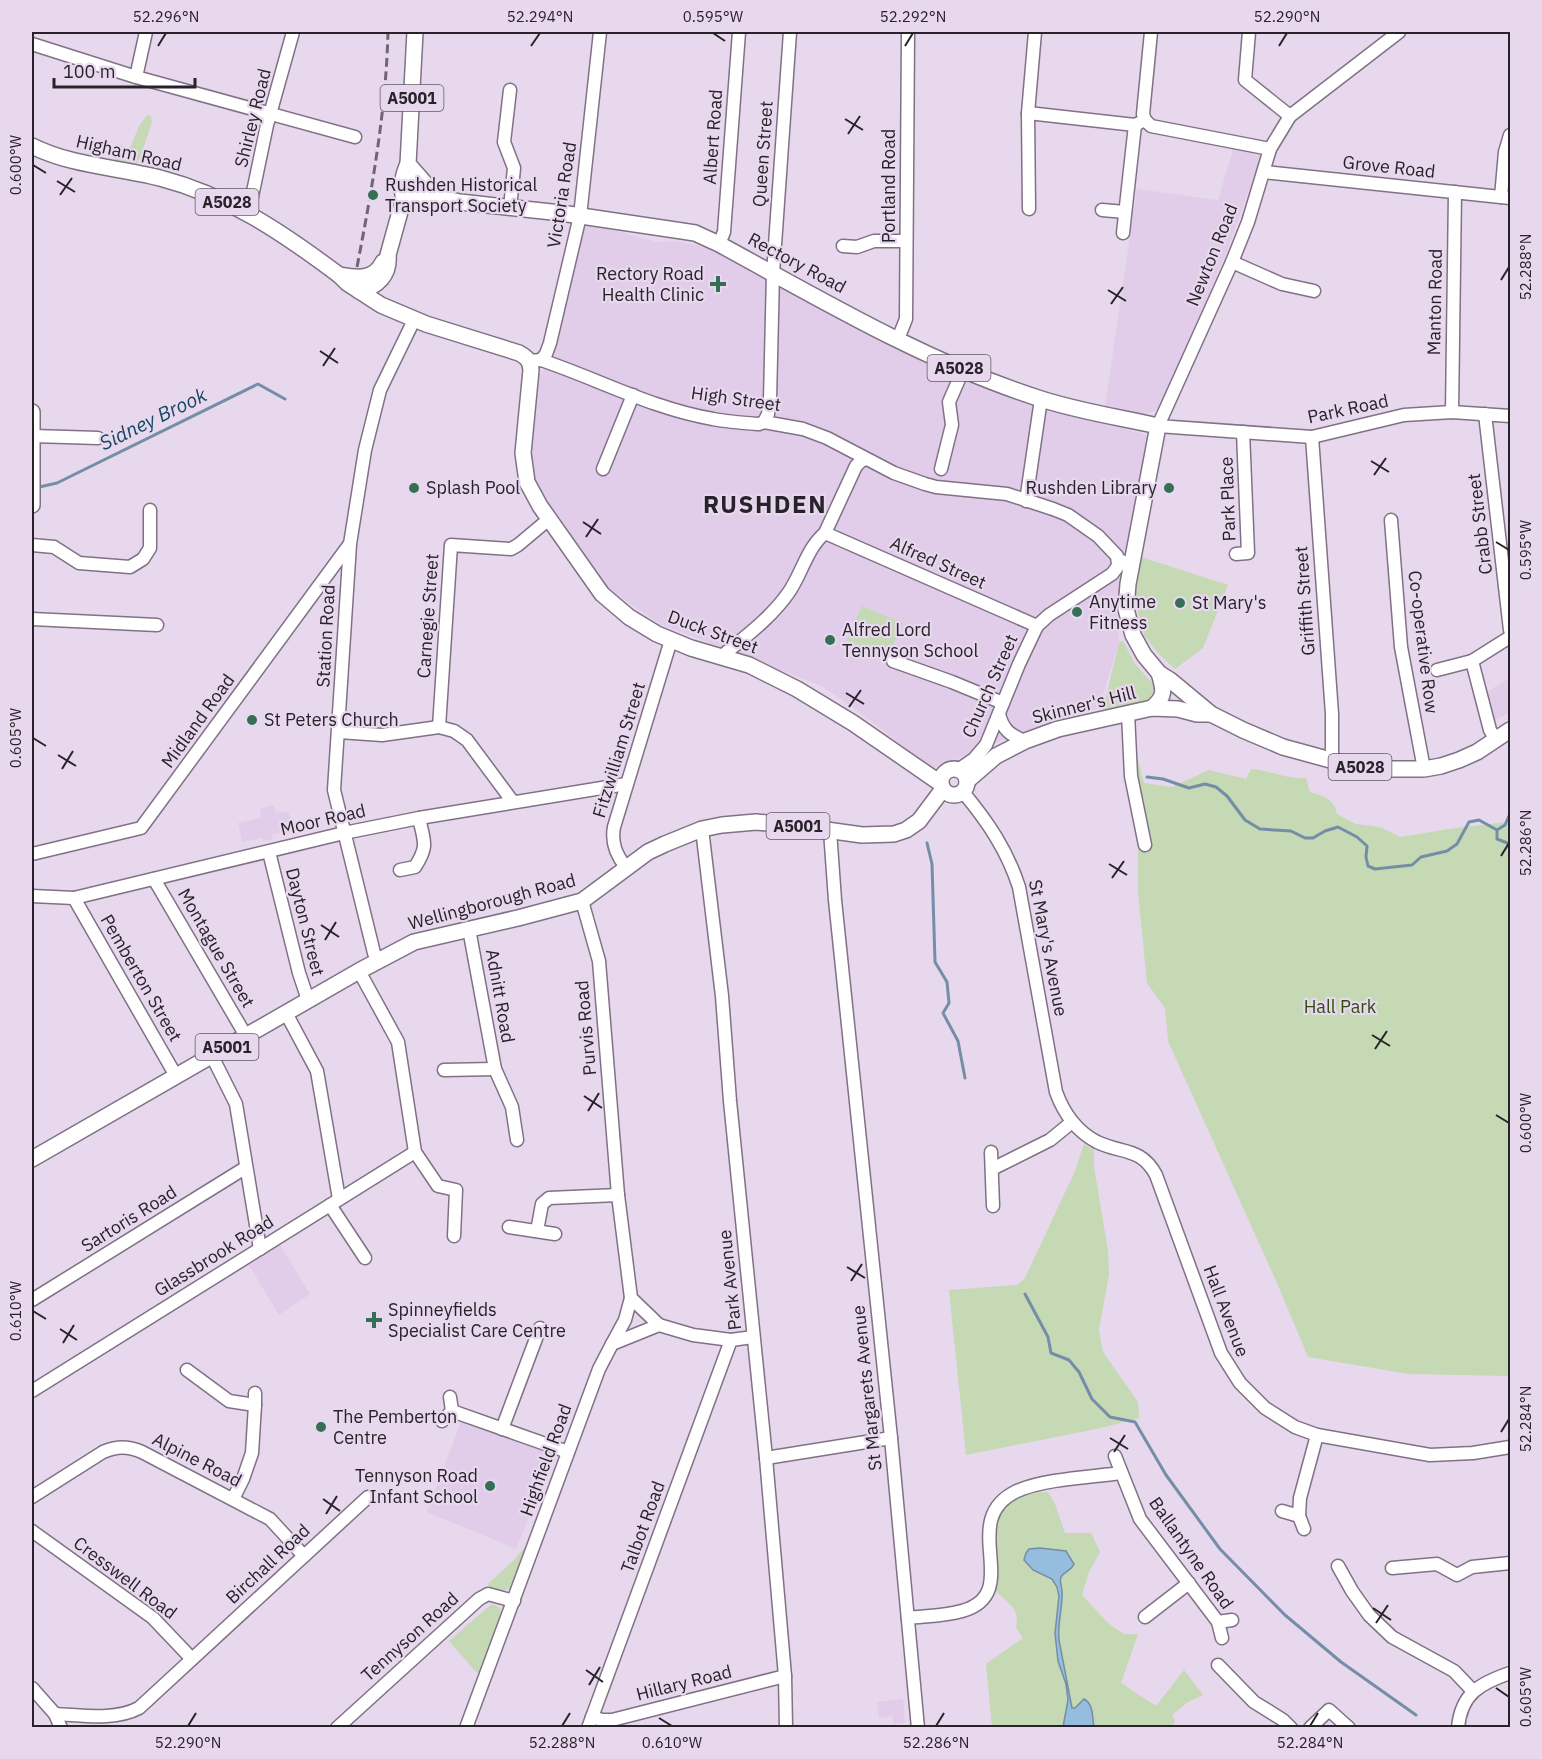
<svg xmlns="http://www.w3.org/2000/svg" width="1542" height="1759" font-family="'IBM Plex Sans',sans-serif">
	<style>
		.built { fill: #e1cde9 }
		.green { fill: #c4d9b4 }
		.water { fill: #95bddd; stroke: #748ea7; stroke-width: 1.5 }
		.lines { fill: none; stroke-linecap: round; stroke-linejoin: round }
		.stream { stroke: #748ea7; stroke-width: 3 }
		.minor-casing { stroke: #7f7284; stroke-width: 15 }
		.major-casing { stroke: #7f7284; stroke-width: 18 }
		.minor { stroke: #fff; stroke-width: 12 }
		.major { stroke: #fff; stroke-width: 15 }
		.rail { stroke: #706673; stroke-width: 3; stroke-dasharray: 9 4.5; stroke-linecap: butt }
		.ticks { fill: none; stroke: #28222a; stroke-width: 2 }
		.poi-dot { fill: #366f56; stroke: #e7d8ed; stroke-width: 2 }
		.labels { text-anchor: middle; stroke-width: 4.5; stroke-linejoin: round; paint-order: stroke }
		.shield { fill: #e7d8ed; stroke: #615964; stroke-width: 1.5 }
		.shield-label { font-size: 16px; font-weight: bold; fill: #28222a }
		.street-label { font-size: 18px; fill: #28222a; stroke: #e7d8ed }
		.poi-label { font-size: 18px; fill: #28222a; stroke: #e7d8ed; text-anchor: start }
		.park-label { font-size: 18px; fill: #2e4b0e; stroke: #e7d8ed }
		.water-label { font-size: 20px; font-style: italic; fill: #164665; stroke: #e7d8ed }
		.district-label { font-size: 24px; font-weight: bold; letter-spacing: 1.5px; fill: #28222a; stroke: #e7d8ed }
		.neatline { fill: none; stroke: #28222a; stroke-width: 2 }
		.ticks-label { font-size: 15px; text-anchor: middle; fill: #28222a }
	</style>
	<rect width="100%" height="100%" fill="#e7d8ed"/>
	<!-- built -->
	<g class="built">
		<polygon points="1234,146 1261,156 1227,251 1162,403 1155,411 1140,415 1105,406 1137,189 1218,200"/>
		<polygon points="585,223 658,242 675,241 705,247 947,375 1149,436 1117,600 1119,642 1099,708 1025,731 932,769 862,714 822,686 660,624 623,599 605,585 533,488 530,459 539,377 553,357"/>
		<polygon points="1510,678 1510,712 1494,721 1485,693"/>
		<polygon points="274,805 276,813 288,811 291,821 281,823 283,832 272,835 273,839 263,841 262,838 242,842 238,823 261,818 260,808"/>
		<polygon points="280,1245 310,1294 279,1315 248,1264"/>
		<polygon points="461,1421 546,1452 553,1459 516,1549 427,1512"/>
		<polygon points="903,1699 905,1723 894,1724 892,1716 879,1718 877,1702"/>
	</g>
	<!-- green -->
	<g class="green">
		<path d="M147 115 151 116 152 122 140 158 136 165 129 166 116 162C112 155 109 149 117 144L129 148 131 146 139 126Z"/>
		<polygon points="1141,557 1228,585 1203,648 1175,669 1157,652 1144,635 1135,602"/>
		<polygon points="862,606 903,623 886,660 846,642"/>
		<polygon points="1123,641 1135,664 1154,685 1154,696 1150,701 1103,710 1119,642"/>
		<path d="M1137 756 1144 783 1172 787 1209 770 1246 779 1251 769C1270 770 1287 780 1306 778L1310 792C1324 796 1334 799 1337 814L1356 824 1380 827 1400 837 1449 829 1507 822 1510 825V1376L1409 1374 1308 1357 1277 1283 1168 1041 1165 1008 1147 983 1138 892V849L1124 759Z"/>
		<polygon points="1084,1144 1094,1150 1094,1167 1108,1251 1109,1274 1099,1330 1103,1352 1138,1402 1139,1418 1101,1428 966,1455 949,1290 1017,1285 1025,1278 1075,1171"/>
		<polygon points="1048,1492 1055,1504 1065,1533 1091,1533 1100,1552 1089,1572 1082,1595 1109,1624 1124,1634 1138,1634 1121,1683 1156,1706 1184,1670 1203,1695 1188,1702 1172,1715 1175,1720 1173,1727 992,1727 986,1664 1023,1638 1016,1628 1017,1616 1013,1607 995,1590 990,1539 999,1512 1008,1504 1025,1493"/>
		<polygon points="529,1542 512,1587 503,1591 490,1588 488,1584 513,1561"/>
		<polygon points="492,1604 500,1608 501,1613 479,1672 477,1673 449,1641"/>
	</g>
	<!-- water -->
	<path class="water" d="M1040 1548 1066 1551 1074 1564C1071 1571 1065 1571 1061 1577 1059 1582 1062 1587 1062 1591 1063 1608 1057 1623 1059 1640L1072 1708H1075L1084 1699C1094 1704 1092 1718 1094 1727H1063L1068 1700 1066 1684 1058 1661 1055 1633 1059 1596 1057 1587 1052 1579 1033 1570 1024 1560 1026 1553 1029 1549Z"/>
	<g class="lines">
		<!-- stream -->
		<g class="stream">
			<polyline points="35,488 57,483 258,384 285,399"/>
			<polyline points="1147,777 1163,779 1189,788 1205,784 1216,787 1227,796 1245,820 1260,829 1291,831 1305,838 1313,838 1325,831 1338,827 1357,837 1367,846 1366,857 1368,866 1375,869 1412,865 1421,857 1447,851 1457,844 1469,822 1479,820 1497,830 1497,839 1510,844"/>
			<polyline points="1497,830 1505,825 1509,816"/>
			<polyline points="927,843 932,864 935,962 947,982 949,1003 943,1013 958,1041 965,1078"/>
			<polyline points="1025,1294 1048,1337 1051,1353 1069,1360 1079,1372 1092,1399 1110,1417 1135,1422 1166,1475 1220,1549 1285,1615 1341,1662 1416,1715"/>
		</g>
		<defs>
			<g id="minor">
				<polyline points="1151,32 1143,114 1145,120 1151,126 1270,149"/>
				<polyline points="1249,32 1245,80 1290,116"/>
				<polyline points="1399,32 1290,116 1270,149 1248,222 1232,262 1158,426 1312,437 1404,415 1452,412 1510,416"/>
				<polyline points="32,44 136,77 355,137"/>
				<polyline points="136,77 146,32"/>
				<polyline points="510,90 504,142 514,168 510,208"/>
				<polyline points="1028,113 1135,125 1145,120"/>
				<polyline points="1264,172 1510,198"/>
				<polyline points="1501,197 1505,152 1510,135"/>
				<polyline points="1029,209 1028,113 1035,32"/>
				<polyline points="1102,210 1125,212"/>
				<polyline points="247,212 250,206 267,125 293,32"/>
				<polyline points="1123,233 1135,125"/>
				<polyline points="719,244 724,232 739,32"/>
				<polyline points="843,246 857,247 874,241 906,241"/>
				<polyline points="1232,262 1282,284 1314,291"/>
				<polyline points="898,339 906,319 908,32"/>
				<polyline points="541,360 546,354 550,343 580,216 600,32"/>
				<path d="M530 361 541 360C598 379 653 409 713 419 728 422 744 423 759 424L764 422 803 429 827 438 894 473 925 484 936 487 1007 494 1053 509 1068 515 1098 536 1117 556 1118 565"/>
				<polyline points="1452,412 1455,192"/>
				<polyline points="1485,414 1510,630"/>
				<polyline points="764,422 768,414 770,400 773,273 790,32"/>
				<polyline points="33,436 98,438"/>
				<polyline points="1312,437 1332,714 1332,762"/>
				<polyline points="603,469 633,395"/>
				<polyline points="941,469 952,425 949,402 963,370"/>
				<polyline points="1026,501 1041,399"/>
				<polyline points="1391,520 1401,647 1424,769"/>
				<polyline points="825,533 1037,626"/>
				<polyline points="32,545 54,547 79,563 130,567 143,559 150,548 150,510"/>
				<polyline points="1236,554 1248,553 1243,432"/>
				<polyline points="32,619 157,625"/>
				<path d="M722 656C746 636 771 618 789 592 802 573 807 548 825 533L856 466 861 461 866 459"/>
				<polyline points="893,661 952,682 1003,703"/>
				<polyline points="1472,661 1490,730 1496,740"/>
				<polyline points="1437,670 1472,661 1510,637"/>
				<polyline points="1128,713 1131,776 1145,845"/>
				<path d="M999 714C1003 730 1010 735 1025 741"/>
				<polyline points="439,727 451,545 511,549 518,545 549,519"/>
				<polyline points="339,732 382,735 439,727 454,731 467,740 513,802"/>
				<polyline points="958,770 974,759 986,745 1019,664 1037,626 1049,615 1112,574 1122,561"/>
				<path d="M963 792C988 822 1007 850 1019 887L1056 1092C1064 1114 1076 1131 1097 1142 1122 1154 1141 1147 1156 1175L1221 1353 1240 1383 1265 1408 1295 1427 1317 1435 1430 1455 1473 1453 1510 1447"/>
				<polyline points="702,829 722,996 730,1101 766,1458 785,1676 786,1728"/>
				<polyline points="830,831 835,900 891,1438 918,1728"/>
				<polyline points="269,852 299,973 308,1000"/>
				<polyline points="32,854 141,828 349,545"/>
				<path d="M626 867C616 855 611 843 614 827L671 640"/>
				<path d="M400 870 415 867C429 845 424 842 419 818"/>
				<polyline points="154,879 246,1036"/>
				<polyline points="32,896 74,898 344,833 419,818 626,784"/>
				<polyline points="74,898 176,1076"/>
				<polyline points="582,901 599,961 618,1195 631,1298 659,1325"/>
				<polyline points="469,929 495,1069 512,1107 517,1140"/>
				<polyline points="377,960 374,953 334,790 350,544 365,450 380,390 414,320"/>
				<polyline points="359,971 398,1042 415,1152 438,1186 456,1190 454,1236"/>
				<polyline points="286,1013 317,1071 339,1199"/>
				<polyline points="212,1056 236,1104 260,1249"/>
				<polyline points="444,1070 495,1069"/>
				<polyline points="991,1152 993,1206"/>
				<polyline points="992,1169 1050,1140 1072,1122"/>
				<polyline points="330,1205 365,1258"/>
				<polyline points="509,1227 555,1234"/>
				<polyline points="537,1231 542,1204 549,1198 618,1195"/>
				<polyline points="32,1300 245,1168"/>
				<polyline points="612,1344 625,1320 631,1298"/>
				<polyline points="187,1370 229,1401 255,1405 252,1453 243,1479 233,1499"/>
				<polyline points="32,1391 415,1152"/>
				<polyline points="450,1397 452,1411"/>
				<polyline points="255,1405 255,1393"/>
				<polyline points="442,1421 452,1411 568,1452"/>
				<polyline points="502,1429 540,1328"/>
				<polyline points="1115,1456 1140,1519 1218,1622 1222,1638"/>
				<polyline points="766,1458 891,1438"/>
				<path d="M32 1497 103 1452C117 1446 128 1446 142 1452L270 1519 304 1556"/>
				<polyline points="1282,1511 1299,1516"/>
				<polyline points="1304,1529 1299,1516 1300,1498 1317,1435"/>
				<polyline points="32,1531 153,1618 192,1659"/>
				<polyline points="1338,1566 1352,1591 1369,1615 1392,1637 1454,1671 1473,1691"/>
				<polyline points="1392,1568 1437,1564 1457,1575 1472,1567 1510,1563"/>
				<polyline points="1145,1617 1189,1583"/>
				<path d="M908 1618C925 1616 945 1616 962 1611 1026 1593 955 1520 1017 1491 1044 1479 1091 1477 1121 1473"/>
				<polyline points="1218,1622 1232,1620"/>
				<polyline points="1218,1665 1254,1702 1283,1720 1291,1728"/>
				<polyline points="32,1688 55,1714 61,1728"/>
				<path d="M55 1714C82 1715 114 1721 139 1708L368 1497"/>
				<polyline points="592,1717 602,1720 612,1720 785,1676"/>
				<polyline points="337,1728 479,1599 488,1594 514,1601"/>
				<polyline points="466,1728 599,1369 612,1344 659,1325 693,1335 731,1340 753,1337"/>
				<polyline points="588,1728 731,1340"/>
				<polyline points="1310,1728 1329,1710 1349,1728"/>
				<path d="M1458 1728C1461 1693 1481 1683 1510 1673"/>
			</g>
			<g id="major">
				<polyline points="415,32 408,164 437,197"/>
				<path d="M32 146C72 166 117 167 160 178 229 196 283 233 339 275L347 283 381 305 426 324 519 353C528 358 530 361 531 370L523 453 527 482 540 506 602 594 629 617 657 634 691 648 749 665 797 689 853 723 940 783"/>
				<path d="M404 201 412 196 437 197 460 202 561 213 682 231 695 233 719 244C822 300 926 362 1038 398 1077 411 1118 417 1158 426L1128 584 1126 609 1133 635 1144 655 1159 673 1170 680 1211 714 1243 730 1283 747 1356 767 1378 769H1424L1441 766 1459 760 1477 752 1510 730"/>
				<path d="M404 201C401 187 402 177 408 164"/>
				<path d="M339 275C357 278 374 281 383 262"/>
				<path d="M359 291C377 287 390 275 388 255L401 208 409 193"/>
				<polyline points="32,412 32,505"/>
				<path d="M1152 708C1166 696 1164 690 1159 673"/>
				<circle cx="954" cy="782" r="13"/>
				<polyline points="967,781 996,756 1025,741 1058,729 1152,708 1178,709 1197,714 1211,714"/>
				<polyline points="32,1159 359,971 414,942 518,918 582,901 648,852 665,844 702,829 722,825 756,822 791,825 862,835 894,834 906,830 919,821 943,789"/>
			</g>
		</defs>
		<!-- minor casing -->
		<use href="#minor" class="minor-casing"/>
		<!-- major casing -->
		<use href="#major" class="major-casing"/>
		<!-- minor -->
		<use href="#minor" class="minor"/>
		<!-- major -->
		<use href="#major" class="major"/>
		<!-- rail -->
		<path class="rail" d="M357 267C372 189 386 111 388 32"/>
	</g>
	<!-- ticks -->
	<path class="ticks" d="M713 33 725 41M158 46 166 33M531 46 540 33M905 46 913 33M1279 46 1287 33M845 119 863 130M848 134 860 116M33 165 46 173M57 181 75 192M60 195 72 178M1501 280 1509 267M1108 290 1126 301M1111 304 1123 287M320 351 338 363M323 366 335 348M1371 461 1389 472M1374 475 1386 458M583 522 601 534M586 537 598 519M1496 542 1509 550M846 693 864 704M849 707 861 690M33 738 46 746M58 755 76 766M62 769 73 751M1501 856 1509 843M1109 864 1127 875M1112 878 1124 861M321 925 339 937M325 940 336 922M1372 1035 1390 1046M1375 1049 1387 1031M584 1096 602 1108M588 1111 599 1093M1496 1115 1509 1123M847 1267 865 1278M851 1281 862 1264M33 1311 46 1319M60 1329 77 1340M63 1343 74 1325M1501 1432 1509 1419M1110 1438 1128 1449M1114 1452 1125 1435M323 1499 340 1511M326 1514 337 1496M1373 1608 1391 1620M1376 1623 1388 1605M586 1670 603 1682M589 1685 600 1667M1496 1688 1509 1697M659 1718 672 1726M188 1726 196 1713M562 1726 570 1713M936 1726 944 1713M1310 1726 1318 1713"/>
	<!-- markers -->
	<g class="poi-dot">
		<circle cx="373" cy="195" r="6"/>
		<path d="M715 275h6v6h6v6h-6v6h-6v-6h-6v-6h6z"/>
		<circle cx="414" cy="488" r="6"/>
		<circle cx="1169" cy="488" r="6"/>
		<circle cx="1180" cy="603" r="6"/>
		<circle cx="1077" cy="612" r="6"/>
		<circle cx="830" cy="640" r="6"/>
		<circle cx="252" cy="720" r="6"/>
		<path d="M371 1311h6v6h6v6h-6v6h-6v-6h-6v-6h6z"/>
		<circle cx="321" cy="1427" r="6"/>
		<circle cx="490" cy="1486" r="6"/>
	</g>
	<g class="labels">
		<!-- shield labels -->
		<g class="shield">
			<rect x="380.5" y="85" width="63" height="26" rx="4.5"/>
			<rect x="195.5" y="189" width="63" height="26" rx="4.5"/>
			<rect x="927.5" y="355" width="63" height="26" rx="4.5"/>
			<rect x="1328.5" y="754" width="63" height="26" rx="4.5"/>
			<rect x="766.5" y="813" width="63" height="26" rx="4.5"/>
			<rect x="195.5" y="1034" width="63" height="26" rx="4.5"/>
		</g>
		<g class="shield-label">
			<text x="412" y="104">A5001</text>
			<text x="227" y="208">A5028</text>
			<text x="959" y="374">A5028</text>
			<text x="1360" y="773">A5028</text>
			<text x="798" y="832">A5001</text>
			<text x="227" y="1053">A5001</text>
		</g>
		<!-- street labels -->
		<g class="street-label">
			<text transform="translate(253 118) rotate(-76)" y="6">Shirley Road</text>
			<text transform="translate(713 137) rotate(-86)" y="6">Albert Road</text>
			<text transform="translate(129 153) rotate(13)" y="6">Higham Road</text>
			<text transform="translate(763 154) rotate(-86)" y="6">Queen Street</text>
			<text transform="translate(1389 167) rotate(6)" y="6">Grove Road</text>
			<text transform="translate(889 186) rotate(-90)" y="6">Portland Road</text>
			<text transform="translate(562 195) rotate(-81)" y="6">Victoria Road</text>
			<text transform="translate(1212 255) rotate(-68)" y="6">Newton Road</text>
			<text transform="translate(797 263) rotate(28)" y="6">Rectory Road</text>
			<text transform="translate(1435 302) rotate(-89)" y="6">Manton Road</text>
			<text transform="translate(736 399) rotate(8)" y="6">High Street</text>
			<text transform="translate(1348 409) rotate(-12)" y="6">Park Road</text>
			<text transform="translate(1228 499) rotate(-92)" y="6">Park Place</text>
			<text transform="translate(1480 524) rotate(-97)" y="6">Crabb Street</text>
			<text transform="translate(938 563) rotate(24)" y="6">Alfred Street</text>
			<text transform="translate(1305 601) rotate(-94)" y="6">Griffith Street</text>
			<text transform="translate(428 616) rotate(-86)" y="6">Carnegie Street</text>
			<text transform="translate(713 632) rotate(20)" y="6">Duck Street</text>
			<text transform="translate(326 636) rotate(-87)" y="6">Station Road</text>
			<text transform="translate(1423 642) rotate(83)" y="6">Co-operative Row</text>
			<text transform="translate(990 686) rotate(-66)" y="6">Church Street</text>
			<text transform="translate(1084 705) rotate(-14)" y="6">Skinner's Hill</text>
			<text transform="translate(198 721) rotate(-54)" y="6">Midland Road</text>
			<text transform="translate(619 750) rotate(-73)" y="6">Fitzwilliam Street</text>
			<text transform="translate(323 820) rotate(-13)" y="6">Moor Road</text>
			<text transform="translate(492 902) rotate(-15)" y="6">Wellingborough Road</text>
			<text transform="translate(305 922) rotate(76)" y="6">Dayton Street</text>
			<text transform="translate(216 948) rotate(60)" y="6">Montague Street</text>
			<text transform="translate(1048 948) rotate(79)" y="6">St Mary's Avenue</text>
			<text transform="translate(141 978) rotate(60)" y="6">Pemberton Street</text>
			<text transform="translate(500 996) rotate(80)" y="6">Adnitt Road</text>
			<text transform="translate(586 1028) rotate(-95)" y="6">Purvis Road</text>
			<text transform="translate(129 1219) rotate(-32)" y="6">Sartoris Road</text>
			<text transform="translate(214 1256) rotate(-32)" y="6">Glassbrook Road</text>
			<text transform="translate(730 1280) rotate(-96)" y="6">Park Avenue</text>
			<text transform="translate(1226 1311) rotate(69)" y="6">Hall Avenue</text>
			<text transform="translate(867 1388) rotate(-96)" y="6">St Margarets Avenue</text>
			<text transform="translate(197 1460) rotate(27)" y="6">Alpine Road</text>
			<text transform="translate(546 1460) rotate(-70)" y="6">Highfield Road</text>
			<text transform="translate(643 1527) rotate(-70)" y="6">Talbot Road</text>
			<text transform="translate(1191 1553) rotate(55)" y="6">Ballantyne Road</text>
			<text transform="translate(268 1564) rotate(-43)" y="6">Birchall Road</text>
			<text transform="translate(125 1578) rotate(37)" y="6">Cresswell Road</text>
			<text transform="translate(410 1637) rotate(-42)" y="6">Tennyson Road</text>
			<text transform="translate(684 1683) rotate(-14)" y="6">Hillary Road</text>
		</g>
		<!-- poi labels -->
		<g class="poi-label">
			<text x="385" y="191">Rushden Historical<tspan x="385" dy="21">Transport Society</tspan></text>
			<text x="704" y="280" text-anchor="end">Rectory Road<tspan x="704" dy="21">Health Clinic</tspan></text>
			<text x="426" y="494">Splash Pool</text>
			<text x="1157" y="494" text-anchor="end">Rushden Library</text>
			<text x="1089" y="608">Anytime<tspan x="1089" dy="21">Fitness</tspan></text>
			<text x="1192" y="609">St Mary's</text>
			<text x="842" y="636">Alfred Lord<tspan x="842" dy="21">Tennyson School</tspan></text>
			<text x="264" y="726">St Peters Church</text>
			<text x="388" y="1316">Spinneyfields<tspan x="388" dy="21">Specialist Care Centre</tspan></text>
			<text x="333" y="1423">The Pemberton<tspan x="333" dy="21">Centre</tspan></text>
			<text x="478" y="1482" text-anchor="end">Tennyson Road<tspan x="478" dy="21">Infant School</tspan></text>
		</g>
		<!-- park labels -->
		<g class="park-label">
			<text x="1340" y="1013">Hall Park</text>
		</g>
		<!-- water labels -->
		<g class="water-label">
			<text transform="translate(153 419) rotate(-26)" y="7">Sidney Brook</text>
		</g>
		<!-- district labels -->
		<g class="district-label">
			<text x="765" y="513">RUSHDEN</text>
		</g>
	</g>
	<!-- border -->
	<rect width="1542" height="1759" fill="none" stroke="#e7d8ed" stroke-width="66"/>
	<!-- scale -->
	<path d="M54 78v9h141v-9" fill="none" stroke="#28222a" stroke-width="3"/>
	<text x="63" y="78" font-size="18" fill="#28222a" stroke="#e7d8ed" stroke-width="4.5" paint-order="stroke">100 m</text>
	<rect x="33" y="33" width="1476" height="1693" class="neatline"/>
	<g class="ticks-label">
		<text x="166" y="22">52.296°N</text>
		<text x="540" y="22">52.294°N</text>
		<text x="713" y="22">0.595°W</text>
		<text x="913" y="22">52.292°N</text>
		<text x="1287" y="22">52.290°N</text>
		<text transform="translate(16 165) rotate(-90)" y="5">0.600°W</text>
		<text transform="translate(1526 267) rotate(-90)" y="5">52.288°N</text>
		<text transform="translate(1526 550) rotate(-90)" y="5">0.595°W</text>
		<text transform="translate(16 738) rotate(-90)" y="5">0.605°W</text>
		<text transform="translate(1526 843) rotate(-90)" y="5">52.286°N</text>
		<text transform="translate(1526 1123) rotate(-90)" y="5">0.600°W</text>
		<text transform="translate(16 1311) rotate(-90)" y="5">0.610°W</text>
		<text transform="translate(1526 1419) rotate(-90)" y="5">52.284°N</text>
		<text transform="translate(1526 1697) rotate(-90)" y="5">0.605°W</text>
		<text x="188" y="1748">52.290°N</text>
		<text x="562" y="1748">52.288°N</text>
		<text x="672" y="1748">0.610°W</text>
		<text x="936" y="1748">52.286°N</text>
		<text x="1310" y="1748">52.284°N</text>
	</g>
</svg>
